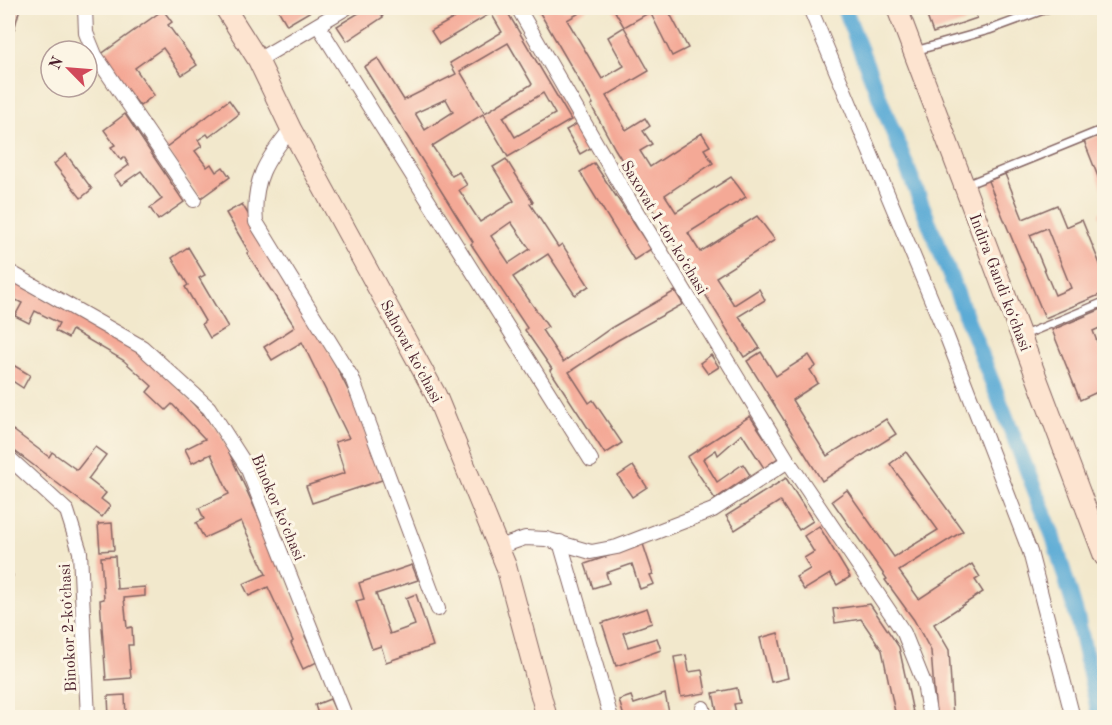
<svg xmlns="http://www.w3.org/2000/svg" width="1112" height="725" font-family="'Old Standard TT',serif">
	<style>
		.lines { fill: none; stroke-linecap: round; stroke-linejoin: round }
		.canal { stroke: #5babd5; stroke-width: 16 }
		.building { fill: #f4a996; fill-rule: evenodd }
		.lane-casing { stroke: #856563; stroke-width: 10 }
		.street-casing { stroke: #856563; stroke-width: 16 }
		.secondary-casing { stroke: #856563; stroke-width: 22 }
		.lane { stroke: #fff; stroke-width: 7 }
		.street { stroke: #fff; stroke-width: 14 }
		.secondary { stroke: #fde4d0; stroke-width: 20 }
		.labels { text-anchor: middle; stroke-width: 6; stroke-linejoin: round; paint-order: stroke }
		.street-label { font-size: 16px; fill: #4a1f2b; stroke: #fcf5e5 }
	</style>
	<rect width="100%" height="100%" fill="#fcf5e5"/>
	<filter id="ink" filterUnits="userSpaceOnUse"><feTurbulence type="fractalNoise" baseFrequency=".0167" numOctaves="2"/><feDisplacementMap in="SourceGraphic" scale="12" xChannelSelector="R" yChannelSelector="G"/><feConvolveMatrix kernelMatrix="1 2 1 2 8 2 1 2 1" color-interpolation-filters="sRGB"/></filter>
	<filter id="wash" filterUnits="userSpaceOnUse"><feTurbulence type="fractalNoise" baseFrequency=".008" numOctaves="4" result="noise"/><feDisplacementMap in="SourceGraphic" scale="24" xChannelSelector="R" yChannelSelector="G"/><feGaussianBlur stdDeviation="1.35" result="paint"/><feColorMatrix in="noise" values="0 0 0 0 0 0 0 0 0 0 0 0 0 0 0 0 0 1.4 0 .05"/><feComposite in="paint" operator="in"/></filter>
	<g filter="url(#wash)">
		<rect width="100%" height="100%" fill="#f2e8cc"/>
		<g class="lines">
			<!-- canal -->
			<polyline class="canal" points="844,8 1053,536 1077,617 1100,718"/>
		</g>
		<g id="blocks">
			<!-- building -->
			<g class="building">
				<polygon points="8,8 20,8 14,30 8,28"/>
				<polygon points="277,8 316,8 287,25"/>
				<polygon points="367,8 376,8 383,17 347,41 337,26"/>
				<path d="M472 8H505L571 120 508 157 483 114 432 146 452 176 459 172 467 185 459 190 480 222 514 201 493 167 506 159 533 202 530 204 558 247 562 244 589 286 575 295 548 254 513 277 548 327 542 330 563 362 611 328 675 291 683 304 618 340 569 372 589 403 593 400 622 443 605 454 550 370 552 369 525 330 527 328 471 244 473 242 364 67 378 58 404 100 456 74 450 63 502 32 491 13 439 44 431 31ZM508 43 532 84 485 113 460 71ZM543 93 555 114 515 137 503 117ZM446 99 453 112 425 130 415 113ZM511 222 530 249 509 263 491 236Z"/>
				<polygon points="537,8 588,8 567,20 602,79 624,66 608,37 624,27 649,71 606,96 626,130 645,118 650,126 643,131 652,144 640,151 650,167 702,133 710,146 704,149 713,163 665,195 676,212 731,177 738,186 746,197 688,233 700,252 757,216 775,240 716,277 734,305 759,289 765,300 739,316 760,348 744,357 615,149 591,105 593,104"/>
				<polygon points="613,8 667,8 688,48 672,56 650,12 624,27"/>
				<polygon points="924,8 973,8 977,18 933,33"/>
				<polygon points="163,10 172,22 168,25 197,65 182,75 163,48 135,68 154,95 140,106 100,55"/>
				<polygon points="229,100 239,114 209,137 207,134 198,140 202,146 195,151 207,167 211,164 216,172 223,167 230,177 201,198 165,148"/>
				<polygon points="125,114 184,202 158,220 150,208 162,199 141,171 121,185 114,176 129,165 124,157 121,160 111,147 115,145 104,130"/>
				<polygon points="580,122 594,146 580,154 566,130"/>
				<polygon points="1104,133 1104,192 1084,141"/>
				<polygon points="66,154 92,189 81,198 54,164"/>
				<polygon points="594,163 651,249 634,260 580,172"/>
				<path d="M1005 174 1023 219 1057 205 1066 227 1082 220 1104 274V293L1045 318 988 181ZM1047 228 1071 288 1055 295 1030 235Z"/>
				<polygon points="242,204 319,332 362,418 382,480 312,503 306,486 345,473 335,442 349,438 302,342 272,360 264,347 295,327 247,253 249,252 226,213"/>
				<polygon points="1104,211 1104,227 1099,213"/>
				<polygon points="188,247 205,275 199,278 228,327 210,338 202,324 205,321 185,287 188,285 172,258"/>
				<polygon points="8,278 132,345 174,383 220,433 282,567 279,568 297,608 295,609 307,635 305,636 317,662 303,669 291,643 293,641 268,587 249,596 243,584 266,574 241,521 204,538 196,523 204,519 199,508 229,494 211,454 192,463 185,449 205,439 172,404 166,410 147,392 152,386 123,360 72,330 68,338 55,331 59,323 35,311 29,323 15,316 22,303 8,296"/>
				<polygon points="1104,308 1104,326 1093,331 1104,360 1104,389 1080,400 1052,330"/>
				<polygon points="761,352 776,376 809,355 816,366 810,370 818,383 792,400 827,456 886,419 896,434 822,481 747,361"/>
				<polygon points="711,355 719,367 708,374 700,363"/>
				<polygon points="8,362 30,375 23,388 8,378"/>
				<polygon points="750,416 778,458 764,468 742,434 718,455 716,450 703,459 717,482 743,464 750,475 715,499 687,457"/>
				<polygon points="13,430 49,457 52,452 77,470 95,447 106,455 88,479 106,493 101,499 110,506 102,517 8,446 8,436"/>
				<polygon points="906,452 963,531 899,571 919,599 972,564 980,577 975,580 983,592 934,624 949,650 953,717 936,717 931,651 914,620 885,580 887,579 832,501 847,490 894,557 938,530 890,464"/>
				<polygon points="633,466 647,487 632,497 618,476"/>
				<polygon points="786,478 813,521 799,530 780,501 735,530 726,516"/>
				<polygon points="112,523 114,550 100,551 98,524"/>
				<polygon points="819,526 850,577 837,585 830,574 804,590 796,577 810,569 804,558 814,552 804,536"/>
				<polygon points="643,544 653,574 650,575 654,584 640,589 632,564 606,573 609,583 593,588 585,564"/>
				<polygon points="115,556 117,589 145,587 145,596 124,598 127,628 132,627 133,645 128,645 131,678 106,680 100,600 104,599 101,557"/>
				<polygon points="8,560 13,576 8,578"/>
				<polygon points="412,565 418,580 376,594 390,634 415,625 406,598 416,594 433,646 386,662 381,646 372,649 356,601 364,599 359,583"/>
				<polygon points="870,604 899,647 914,717 896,717 882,650 861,619 835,623 833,609"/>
				<polygon points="647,608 652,623 623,633 628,647 657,638 661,650 616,666 602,623"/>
				<polygon points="778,633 788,678 771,682 760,638"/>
				<polygon points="686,655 689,672 702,670 706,693 681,697 674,657"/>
				<polygon points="737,688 740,703 734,704 737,717 718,717 713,693"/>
				<polygon points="665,694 670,717 624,717 619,700 631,696 634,704"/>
				<polygon points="125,695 126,717 109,717 108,696"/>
				<polygon points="330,699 338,717 319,717 315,705"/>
			</g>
		</g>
	</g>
	<g filter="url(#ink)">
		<use href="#blocks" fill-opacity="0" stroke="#856563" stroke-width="1.5"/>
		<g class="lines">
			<defs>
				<g id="lane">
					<polyline points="915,51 989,30 1049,8"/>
					<polyline points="966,185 1104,129"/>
					<polyline points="1024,335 1104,302"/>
				</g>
				<g id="street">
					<polyline points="85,8 86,33 95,55 194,200"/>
					<polyline points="518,8 619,183 788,461 904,633 924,683 930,718"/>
					<polyline points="810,8 947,337 1030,552 1073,718"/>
					<polyline points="318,25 591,460"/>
					<polyline points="258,60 346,8"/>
					<path d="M291 129C266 160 252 181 256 222L352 378 438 609"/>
					<polyline points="8,271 142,347 209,408 247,467 346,718"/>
					<polyline points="8,457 67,511 80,552 88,718"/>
					<polyline points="560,542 611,718"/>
					<polyline points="499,547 525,538 546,539 591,552 617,547 713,510 788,461"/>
					<polyline points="703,708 705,718"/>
				</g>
				<g id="secondary">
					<polyline points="225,8 258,60 291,129 436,395 506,566 547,718"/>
					<polyline points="897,8 1104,556"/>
				</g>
			</defs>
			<!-- lane casing -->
			<use href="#lane" class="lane-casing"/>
			<!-- street casing -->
			<use href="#street" class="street-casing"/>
			<!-- secondary casing -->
			<use href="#secondary" class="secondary-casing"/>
			<!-- lane -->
			<use href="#lane" class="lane"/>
			<!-- street -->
			<use href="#street" class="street"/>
			<!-- secondary -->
			<use href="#secondary" class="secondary"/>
		</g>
	</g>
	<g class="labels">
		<!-- street labels -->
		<g class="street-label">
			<text transform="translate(665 227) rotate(59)" y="6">Saxovat 1-tor koʻchasi</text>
			<text transform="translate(1001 282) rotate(69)" y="6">Indira Gandi koʻchasi</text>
			<text transform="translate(412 351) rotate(62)" y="6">Sahovat koʻchasi</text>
			<text transform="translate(279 507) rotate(67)" y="6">Binokor koʻchasi</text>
			<text transform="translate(67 628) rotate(-93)" y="6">Binokor 2-koʻchasi</text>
		</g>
	</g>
	<!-- margin -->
	<rect width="1112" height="725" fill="none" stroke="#fcf5e5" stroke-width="30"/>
	<!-- north arrow -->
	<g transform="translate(69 69) rotate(295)"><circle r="28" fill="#fcf5e5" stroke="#b59f9b" stroke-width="1.5"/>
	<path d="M0-4.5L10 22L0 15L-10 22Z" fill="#d1495b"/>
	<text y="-9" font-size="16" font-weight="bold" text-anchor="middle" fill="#4a1f2b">N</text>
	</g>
</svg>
